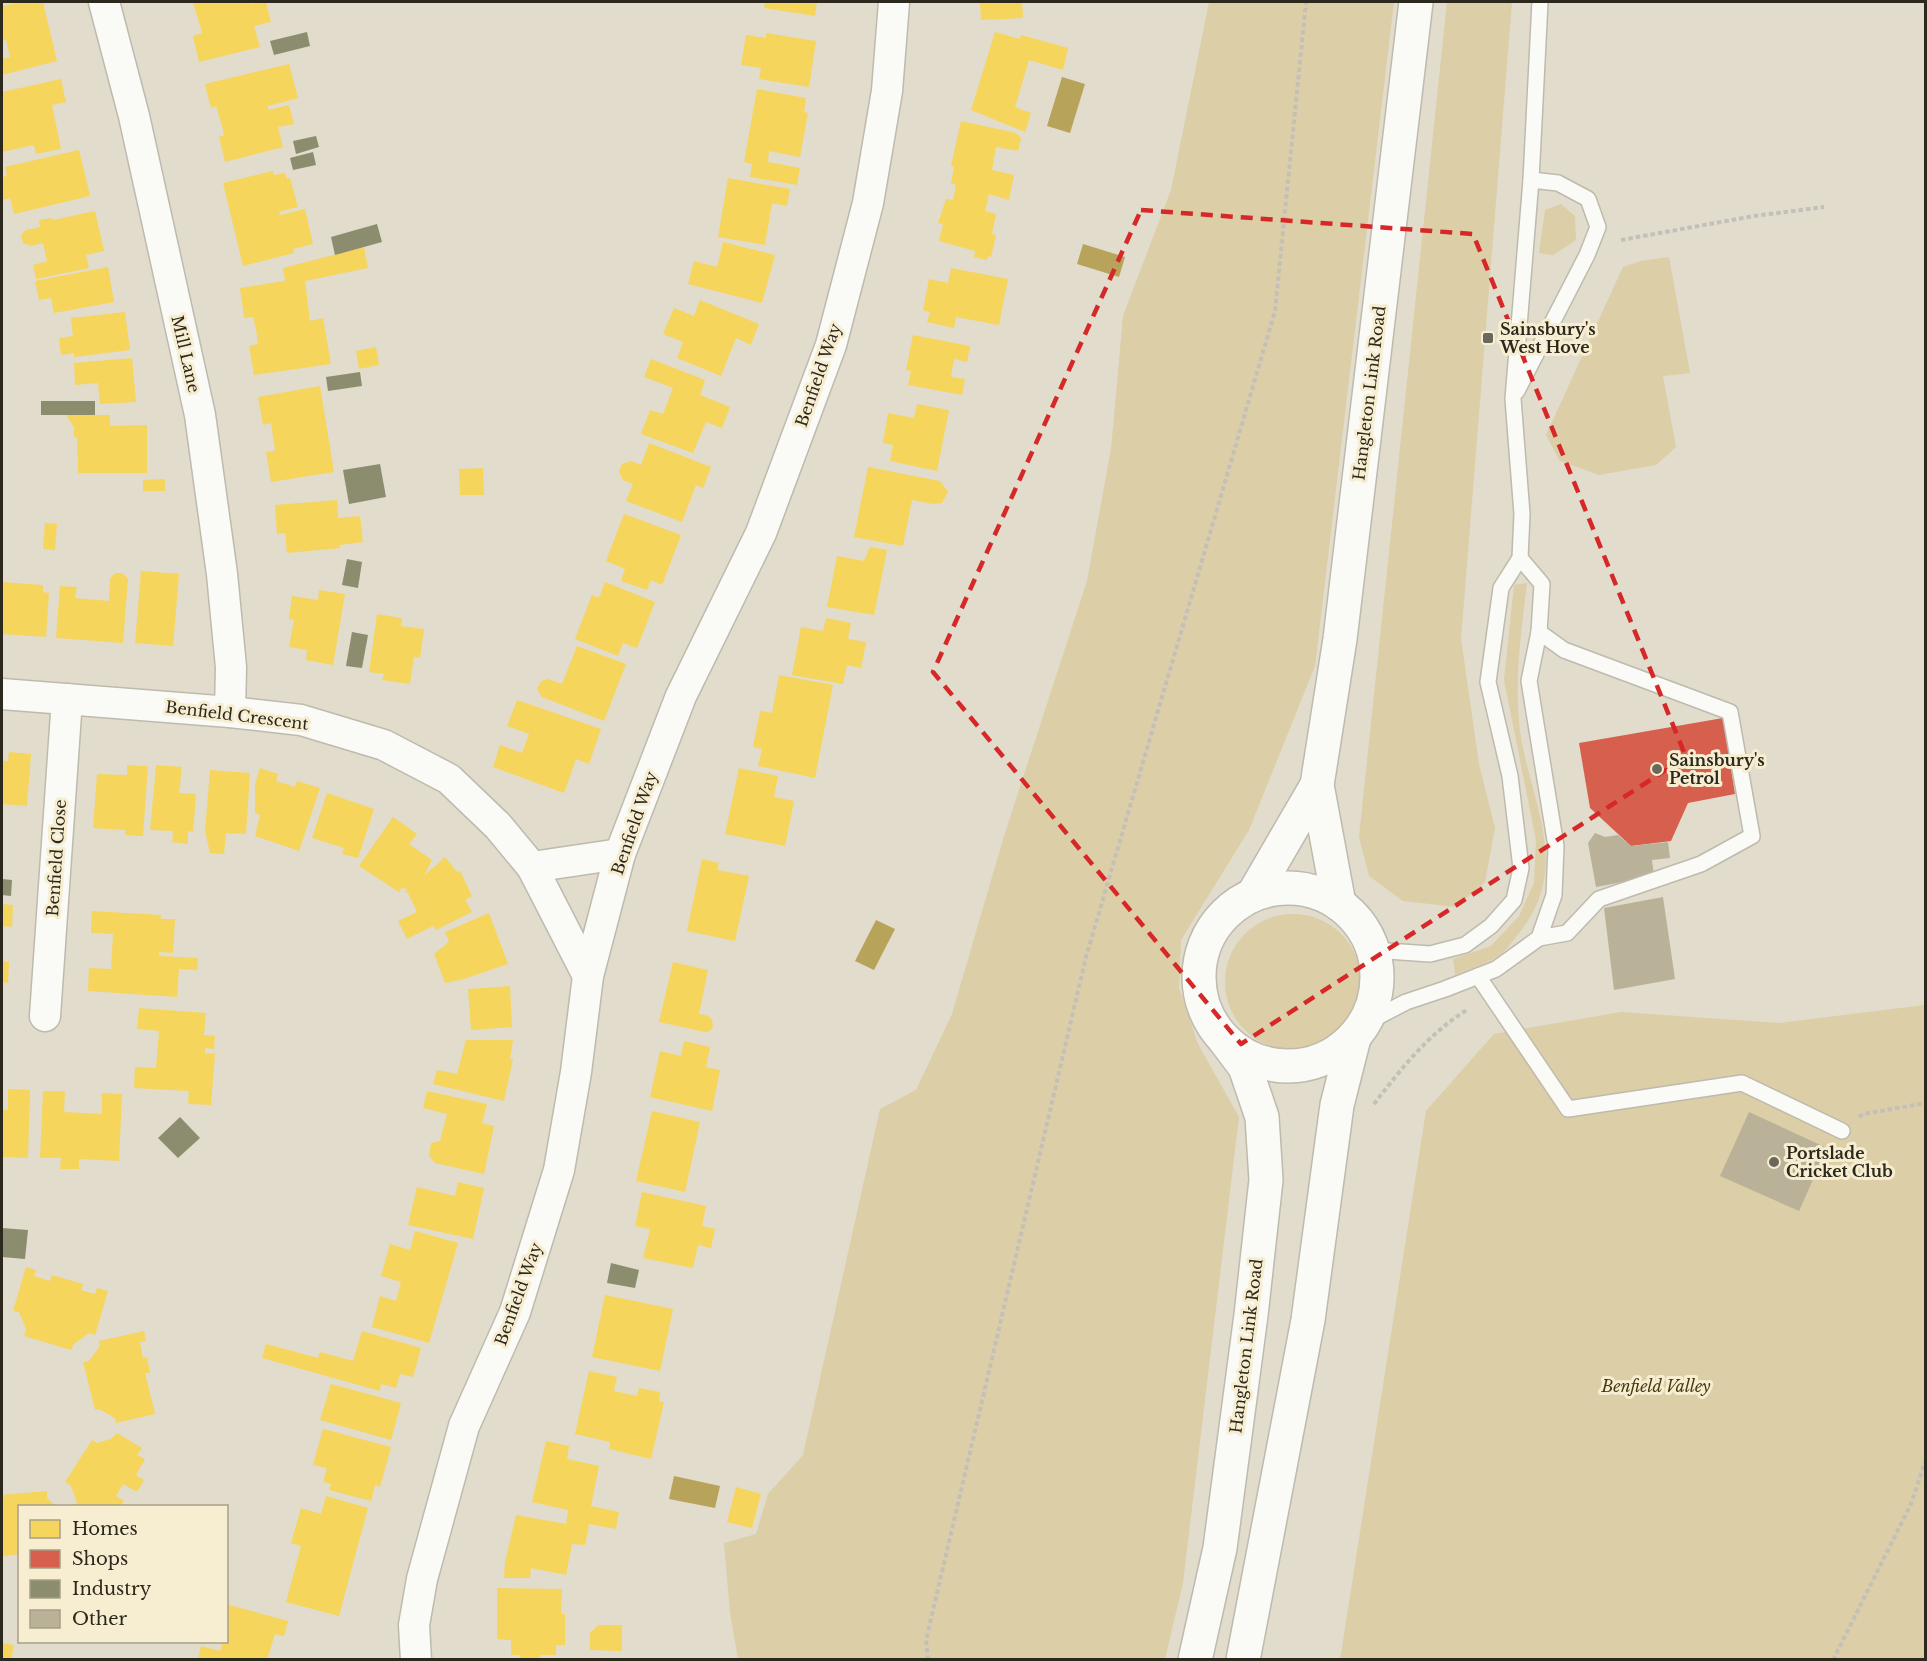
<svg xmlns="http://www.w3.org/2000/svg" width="1927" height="1661" font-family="'Libre Baskerville',serif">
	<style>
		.green { fill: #dccea6 }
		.water { fill: #b8a35b }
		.homes { fill: #f6d55c }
		.shops { fill: #d6604d }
		.industry { fill: #8c8c6e }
		.building { fill: #b9b198 }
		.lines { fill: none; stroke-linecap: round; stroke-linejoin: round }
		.lane-casing { stroke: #bebaad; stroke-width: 18 }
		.street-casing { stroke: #bebaad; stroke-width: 33 }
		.highway-casing { stroke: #bebaad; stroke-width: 36 }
		.path { stroke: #c3c0ba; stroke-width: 4; stroke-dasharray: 4.5 3; stroke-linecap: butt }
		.lane { stroke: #fafaf7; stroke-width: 15 }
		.street { stroke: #fafaf7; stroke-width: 30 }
		.highway { stroke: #fafaf7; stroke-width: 33 }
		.marked { fill: none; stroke: #d62828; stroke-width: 4.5; stroke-dasharray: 12 8; stroke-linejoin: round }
		.poi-dot { fill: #6b675a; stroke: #f7edd0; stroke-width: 2 }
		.labels { text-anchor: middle; stroke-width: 6; stroke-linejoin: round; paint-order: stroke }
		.poi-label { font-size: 16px; font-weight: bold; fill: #2c281d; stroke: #f7edd0; text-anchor: start }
		.street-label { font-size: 16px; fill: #2c281d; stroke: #f7edd0 }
		.park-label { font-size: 16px; font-style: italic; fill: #453912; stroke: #f7edd0 }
	</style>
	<rect width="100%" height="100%" fill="#e1dccc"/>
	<!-- green -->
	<g class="green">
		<polygon points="1209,2 1394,2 1315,666 1249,830 1181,940 1179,988 1198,1044 1239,1117 1183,1583 1165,1659 738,1659 730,1613 724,1543 756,1534 768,1494 803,1455 880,1109 916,1090 952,1014 1004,836 1087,581 1111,449 1123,316 1171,190"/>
		<polygon points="1447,2 1512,2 1461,639 1479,764 1495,828 1485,882 1456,907 1403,901 1369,876 1359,837"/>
		<polygon points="1561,204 1575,216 1576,240 1553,255 1539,253 1545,210"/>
		<polygon points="1669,257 1690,373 1663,376 1676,447 1656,465 1599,475 1560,461 1546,435 1623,267 1641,261"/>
		<path d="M1527 583C1521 635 1513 686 1521 738 1534 811 1572 871 1516 937 1511 943 1506 950 1501 954 1491 963 1468 969 1455 975L1453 959 1491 946 1519 916 1534 883 1536 840 1504 680 1514 585Z"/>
		<circle cx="1293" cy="982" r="68"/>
		<polygon points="1925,1005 1925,1659 1340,1660 1426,1111 1494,1034 1621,1012 1779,1023"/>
	</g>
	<!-- water -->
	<g class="water">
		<polygon points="1062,77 1085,84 1070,133 1047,126"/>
		<polygon points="1083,244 1125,257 1119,277 1077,264"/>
		<polygon points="876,920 895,929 874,970 855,961"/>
		<polygon points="674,1476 720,1486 715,1508 669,1499"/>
	</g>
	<!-- homes -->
	<g class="homes">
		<polygon points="23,2 43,2 57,61 2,75 2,59 10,57 6,40 2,41 2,6"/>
		<polygon points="193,2 249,2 250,4 266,2 271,22 254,26 260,47 199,62 193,36 202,33"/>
		<polygon points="765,2 817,2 815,16 764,8"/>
		<polygon points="980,2 1022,2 1023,18 981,20"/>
		<polygon points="995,32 1020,39 1021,35 1068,48 1063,70 1029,60 1015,107 1031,113 1025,132 971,110"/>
		<polygon points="766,33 816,41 809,87 759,79 761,68 741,65 746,35 766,38"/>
		<polygon points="289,64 298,98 268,106 268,110 289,105 294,124 278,127 283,147 225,162 219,137 224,135 221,122 216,106 211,108 205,84"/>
		<polygon points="61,79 66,102 52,105 61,149 36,154 34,145 2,152 2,92"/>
		<polygon points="757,89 806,98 804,112 808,113 800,157 769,151 768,162 800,168 797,185 750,177 752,164 744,162"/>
		<polygon points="961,121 1016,133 1021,138 1018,151 996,147 992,170 1014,175 1009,200 989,194 985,211 996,214 992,234 996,235 991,257 988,256 987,260 974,257 975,251 939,241 943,224 938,223 946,199 953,200 956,185 951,183 954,167 951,166"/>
		<polygon points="79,150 90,196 14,214 10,198 2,200 2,177 7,176 5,167"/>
		<polygon points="273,171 274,175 285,173 287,179 290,178 298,207 279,212 280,215 305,209 313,244 293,249 294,253 243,266 223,183"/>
		<polygon points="728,178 790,189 787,206 772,203 765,245 718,237"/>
		<polygon points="95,211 104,251 86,255 89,268 36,279 33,265 47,261 43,243 31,246 23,243 21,235 26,230 40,227 39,220 52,218 53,220"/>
		<polygon points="723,242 775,255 762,303 688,284 694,261 717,267"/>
		<polygon points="364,247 368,268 305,281 310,321 323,318 331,364 254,375 249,346 258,344 256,329 253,317 244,318 240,288 285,281 283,268"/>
		<polygon points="108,267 114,302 54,313 51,298 39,300 35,281"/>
		<polygon points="951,268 1008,279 999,325 956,317 954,328 927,322 930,312 923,310 929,279 948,283"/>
		<polygon points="700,300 759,324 751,345 736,338 721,376 677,358 683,342 663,334 674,308 694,316"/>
		<polygon points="125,312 130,350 74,357 74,353 61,355 59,338 73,336 71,318"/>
		<polygon points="913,335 970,346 967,362 954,359 951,377 965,379 962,395 908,385 911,371 906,370"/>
		<polygon points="376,347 379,365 359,369 356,351"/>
		<polygon points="132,358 136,402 100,404 98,383 75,385 74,363"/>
		<polygon points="651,359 705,380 700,395 730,407 722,428 706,422 693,453 641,434 650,410 663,414 673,388 644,377"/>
		<polygon points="320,386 334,472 271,482 266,452 275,451 271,423 263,425 258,397"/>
		<polygon points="917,404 949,410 937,471 890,461 893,445 883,443 888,413 914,418"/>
		<polygon points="66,415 110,415 110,426 147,425 147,473 78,473 77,437 74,437 74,427"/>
		<polygon points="649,443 711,467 703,488 696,485 682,522 626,501 633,484 623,480 619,472 622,464 631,461 641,465"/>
		<polygon points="868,467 940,481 948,492 942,503 933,504 912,500 903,546 854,537"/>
		<polygon points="483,468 484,495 460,495 459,469"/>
		<polygon points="165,479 165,491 143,491 143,480"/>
		<polygon points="337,500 338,518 360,516 363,542 340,545 340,548 287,553 285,533 277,534 275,505"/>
		<polygon points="624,514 681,535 662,585 651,580 647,590 621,581 625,569 606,561"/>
		<polygon points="45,523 57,524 55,550 43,549"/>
		<polygon points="870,547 887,550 874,615 827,607 837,556 864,561"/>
		<polygon points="141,571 179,574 173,646 135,643"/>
		<polygon points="115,573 123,573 128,579 123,643 56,638 60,586 77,587 75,598 109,601 110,579"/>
		<polygon points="2,582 43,585 43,592 49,593 46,637 2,634"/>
		<polygon points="605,582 655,602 637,648 623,643 618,656 575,639 592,595 599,598"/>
		<polygon points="319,590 345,594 333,665 306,660 307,650 289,647 294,620 289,619 292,596 318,600"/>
		<polygon points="377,614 402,618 401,626 424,629 420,658 414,657 410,684 382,680 384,674 369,672"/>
		<polygon points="826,618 851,623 848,639 866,642 861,668 847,665 843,684 792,675 801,627 823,631"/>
		<polygon points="577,646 626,664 604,721 542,697 537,689 541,681 548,679 562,684"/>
		<polygon points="779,675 833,685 815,778 758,766 762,749 753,747 760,711 772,713"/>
		<polygon points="517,700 601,729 589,764 576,759 564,793 493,767 500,745 522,753 529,734 507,726"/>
		<polygon points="9,752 31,754 27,806 2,804 2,761 8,761"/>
		<polygon points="127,765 148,766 143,836 125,835 125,830 93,828 97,774 127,775"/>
		<polygon points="156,765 182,767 179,793 196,794 193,832 188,831 188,844 172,842 173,831 150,830"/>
		<polygon points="260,768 278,774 276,781 295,787 297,781 320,788 299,851 255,836 260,815 255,813 255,784"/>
		<polygon points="739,768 778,776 774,797 794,801 785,846 725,834"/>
		<polygon points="210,770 250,773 246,834 226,833 224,854 210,853 205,831"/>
		<polygon points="327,793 374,809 358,858 342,854 344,848 312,838"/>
		<polygon points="393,817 417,834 409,844 432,860 424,876 445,857 457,872 460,871 472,896 465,900 472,912 436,930 433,926 407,939 398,921 417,912 408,893 405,892 407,890 402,887 399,892 359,866"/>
		<polygon points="702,859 719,863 717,870 749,876 735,941 687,931"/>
		<polygon points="2,904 13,905 12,927 2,926"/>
		<polygon points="92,911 161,915 161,919 175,919 173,953 159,952 159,956 198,958 197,970 179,969 177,997 88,991 89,968 111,969 113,934 91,933"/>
		<polygon points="489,913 508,964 464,979 445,983 434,954 449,942 445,932"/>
		<polygon points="2,961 9,962 8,983 2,982"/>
		<polygon points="673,962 708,970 699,1014 709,1016 712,1020 713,1026 710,1031 705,1032 659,1022"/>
		<polygon points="510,986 512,1027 471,1030 468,989"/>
		<polygon points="139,1008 206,1013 204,1035 215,1036 214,1049 205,1048 205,1053 215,1054 211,1105 188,1104 189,1091 134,1088 135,1067 156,1068 159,1031 137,1029"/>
		<polygon points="466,1040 513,1040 510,1059 513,1059 504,1101 433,1084 437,1070 457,1074"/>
		<polygon points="684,1041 710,1047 706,1067 720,1070 712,1111 650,1097 660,1051 681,1056"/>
		<polygon points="8,1089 30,1090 28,1158 2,1157 2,1110 8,1110"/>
		<polygon points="43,1091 65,1091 64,1112 102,1114 102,1093 122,1094 119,1161 79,1159 79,1169 60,1169 61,1158 40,1158"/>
		<polygon points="427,1091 487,1104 482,1123 494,1126 484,1174 435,1163 429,1156 431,1143 440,1141 447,1114 423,1108"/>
		<polygon points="652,1111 700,1122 685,1192 636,1181"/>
		<polygon points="458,1182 484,1188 473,1239 408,1225 417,1187 455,1196"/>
		<polygon points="642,1192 706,1206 702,1226 715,1229 711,1248 698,1245 693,1268 643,1258 650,1229 635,1226"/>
		<polygon points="415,1231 458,1243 429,1343 372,1327 380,1296 396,1301 401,1282 381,1276 390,1244 410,1250"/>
		<polygon points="26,1267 36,1270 34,1276 50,1281 52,1275 83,1284 81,1290 95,1294 97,1288 108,1291 95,1335 89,1333 74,1344 71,1350 24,1336 26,1329 19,1312 13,1311"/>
		<polygon points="605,1295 673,1309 660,1371 592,1357"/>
		<polygon points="144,1331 146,1341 140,1342 143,1358 147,1357 150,1373 145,1373 155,1414 116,1423 115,1418 99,1409 95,1410 83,1362 89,1361 100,1346 99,1341"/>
		<polygon points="362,1331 421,1348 413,1377 400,1374 396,1388 381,1384 380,1391 262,1358 266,1344 318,1358 320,1352 353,1361"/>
		<polygon points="589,1371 617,1377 614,1391 637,1396 639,1388 660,1392 659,1401 664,1402 651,1459 609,1449 610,1442 575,1434"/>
		<polygon points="331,1384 401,1403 391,1440 320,1420"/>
		<polygon points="323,1429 391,1447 380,1487 375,1485 371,1501 329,1490 331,1484 323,1482 327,1468 313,1465"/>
		<polygon points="117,1433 142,1448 137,1455 145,1459 136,1475 144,1480 137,1492 123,1484 116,1496 124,1501 121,1506 74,1506 77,1503 71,1486 65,1482 92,1440 97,1443 111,1439"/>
		<polygon points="546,1441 569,1446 567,1459 599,1466 591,1506 619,1512 616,1529 589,1524 585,1545 572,1544 566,1575 531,1568 530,1578 504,1578 505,1562 516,1515 566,1524 568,1510 532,1502"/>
		<polygon points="736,1487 761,1494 752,1528 727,1522"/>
		<polygon points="47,1491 47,1498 56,1506 20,1506 20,1554 2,1556 2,1495"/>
		<polygon points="326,1496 368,1508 339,1616 286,1602 301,1546 291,1543 301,1508 321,1514"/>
		<polygon points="497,1588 562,1589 561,1614 565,1614 565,1645 556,1645 556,1655 540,1655 540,1660 520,1660 520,1655 511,1655 511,1640 497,1639"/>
		<polygon points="226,1604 288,1621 284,1636 275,1634 267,1660 198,1660 201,1646 220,1651 223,1642 226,1642"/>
		<polygon points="598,1625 622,1625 622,1651 590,1650 590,1633"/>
		<polygon points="2,1643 14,1645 11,1660 2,1660"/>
	</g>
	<!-- shops -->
	<polygon class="shops" points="1723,718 1735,794 1688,803 1671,841 1631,846 1590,808 1579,743"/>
	<!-- industry -->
	<g class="industry">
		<polygon points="307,32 310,46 274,55 270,41"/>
		<polygon points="316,136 319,147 296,154 293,141"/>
		<polygon points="313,152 316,165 293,170 290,158"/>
		<polygon points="377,224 382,242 335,255 331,237"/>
		<polygon points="360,372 362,386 328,391 326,377"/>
		<rect x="41" y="401" width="54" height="14"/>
		<polygon points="380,464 386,497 349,504 343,470"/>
		<polygon points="347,559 362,562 358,588 342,585"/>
		<polygon points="352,632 368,635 362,668 346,666"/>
		<polygon points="2,879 12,880 11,896 2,895"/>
		<polygon points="180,1117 200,1138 178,1158 158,1138"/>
		<polygon points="2,1228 28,1230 25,1259 2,1257"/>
		<polygon points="611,1263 639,1270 635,1288 607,1283"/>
	</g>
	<!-- building -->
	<g class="building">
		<polygon points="1595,833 1605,837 1618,835 1631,846 1668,842 1670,858 1652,860 1654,876 1596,887 1588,843"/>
		<polygon points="1663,897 1675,979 1614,990 1604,908"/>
		<polygon points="1749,1112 1827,1148 1799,1211 1720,1176"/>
	</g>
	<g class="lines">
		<defs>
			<g id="lane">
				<polyline points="1517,391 1587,255 1598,227 1588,199 1558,183 1531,180"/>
				<polyline points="1539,632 1564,650 1730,712 1752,836 1701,864 1599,899 1567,933 1539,938"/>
				<polyline points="1373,950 1430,954 1465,945 1491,926 1514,900 1521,868 1510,776 1488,682 1501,588 1520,558 1522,514 1513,399 1531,180 1540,2"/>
				<polyline points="1478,976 1568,1109 1742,1083 1842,1131"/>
				<polyline points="1364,1024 1406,1002 1445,989 1496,969 1539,938 1554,895 1556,846 1529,681 1539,632 1542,584 1520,558"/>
			</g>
			<g id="street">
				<polyline points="104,2 134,116 200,415 222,574 231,667 230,712"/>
				<polyline points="2,694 230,712 301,720 384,745 449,779 498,826 532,867 588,976"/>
				<polyline points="532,867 620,854"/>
				<polyline points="45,1016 67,699"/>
				<polyline points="416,1660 414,1625 422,1579 464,1426 515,1312 559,1170 576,1072 588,976 620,854 681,696 761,533 831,345 868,203 887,91 894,2"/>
			</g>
			<g id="highway">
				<circle cx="1288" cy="977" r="89"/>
				<polyline points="1253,895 1317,785"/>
				<polyline points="1339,904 1317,785 1340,639 1416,2"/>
				<polyline points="1195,1660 1220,1548 1251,1315 1266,1180 1262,1117 1245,1067 1224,1039"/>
				<polyline points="1243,1660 1308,1320 1337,1105 1354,1038"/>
			</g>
		</defs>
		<!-- lane casing -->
		<use href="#lane" class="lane-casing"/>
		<!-- street casing -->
		<use href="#street" class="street-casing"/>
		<!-- highway casing -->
		<use href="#highway" class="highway-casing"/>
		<!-- path -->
		<g class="path">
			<polyline points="1621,240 1754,216 1824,207"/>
			<path d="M1374 1104C1401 1069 1429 1033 1467 1010"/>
			<polyline points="1859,1117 1863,1114 1926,1103"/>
			<polyline points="928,1660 926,1640 1086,957 1275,311 1306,2"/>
			<polyline points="1833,1660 1911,1504 1926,1459"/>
		</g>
		<!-- lane -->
		<use href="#lane" class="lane"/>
		<!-- street -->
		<use href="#street" class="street"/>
		<!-- highway -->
		<use href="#highway" class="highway"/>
	</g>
	<!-- marked area -->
	<path class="marked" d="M1141 210 1473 234 1686 757 1241 1044 933 672Z"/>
	<!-- markers -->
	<g class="poi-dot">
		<rect x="1482" y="332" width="12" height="12" rx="3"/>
		<circle cx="1657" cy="769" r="6"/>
		<circle cx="1774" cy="1162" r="6"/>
	</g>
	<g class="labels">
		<!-- poi labels -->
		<g class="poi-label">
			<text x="1500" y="335">Sainsbury's<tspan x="1500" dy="18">West Hove</tspan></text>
			<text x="1669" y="766">Sainsbury's<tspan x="1669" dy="18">Petrol</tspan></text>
			<text x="1786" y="1159">Portslade<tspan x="1786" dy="18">Cricket Club</tspan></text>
		</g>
		<!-- street labels -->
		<g class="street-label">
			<text transform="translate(186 354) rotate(77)" y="6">Mill Lane</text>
			<text transform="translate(818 375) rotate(-71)" y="6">Benfield Way</text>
			<text transform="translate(1369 393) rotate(-83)" y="6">Hangleton Link Road</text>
			<text transform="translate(237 715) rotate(7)" y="6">Benfield Crescent</text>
			<text transform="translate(634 823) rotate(-71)" y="6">Benfield Way</text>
			<text transform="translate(56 858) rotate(-86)" y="6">Benfield Close</text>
			<text transform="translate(518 1294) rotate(-70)" y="6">Benfield Way</text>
			<text transform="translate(1246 1346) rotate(-83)" y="6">Hangleton Link Road</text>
		</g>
		<!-- park labels -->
		<g class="park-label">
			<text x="1656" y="1392">Benfield Valley</text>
		</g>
	</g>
	<!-- border -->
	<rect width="1927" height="1661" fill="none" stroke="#2c281d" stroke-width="6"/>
	<!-- legend -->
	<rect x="18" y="1505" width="210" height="138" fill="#f7edd0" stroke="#a69e88" stroke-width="1.5"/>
	<rect x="30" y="1520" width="30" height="18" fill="#f6d55c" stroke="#a69e88" stroke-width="1.5"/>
	<text x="72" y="1535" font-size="18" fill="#2c281d">Homes</text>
	<rect x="30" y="1550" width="30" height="18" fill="#d6604d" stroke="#a69e88" stroke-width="1.5"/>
	<text x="72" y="1565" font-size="18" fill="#2c281d">Shops</text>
	<rect x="30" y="1580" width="30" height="18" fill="#8c8c6e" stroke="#a69e88" stroke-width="1.5"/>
	<text x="72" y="1595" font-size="18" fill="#2c281d">Industry</text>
	<rect x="30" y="1610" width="30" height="18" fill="#b9b198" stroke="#a69e88" stroke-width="1.5"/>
	<text x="72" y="1625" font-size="18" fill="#2c281d">Other</text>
</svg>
